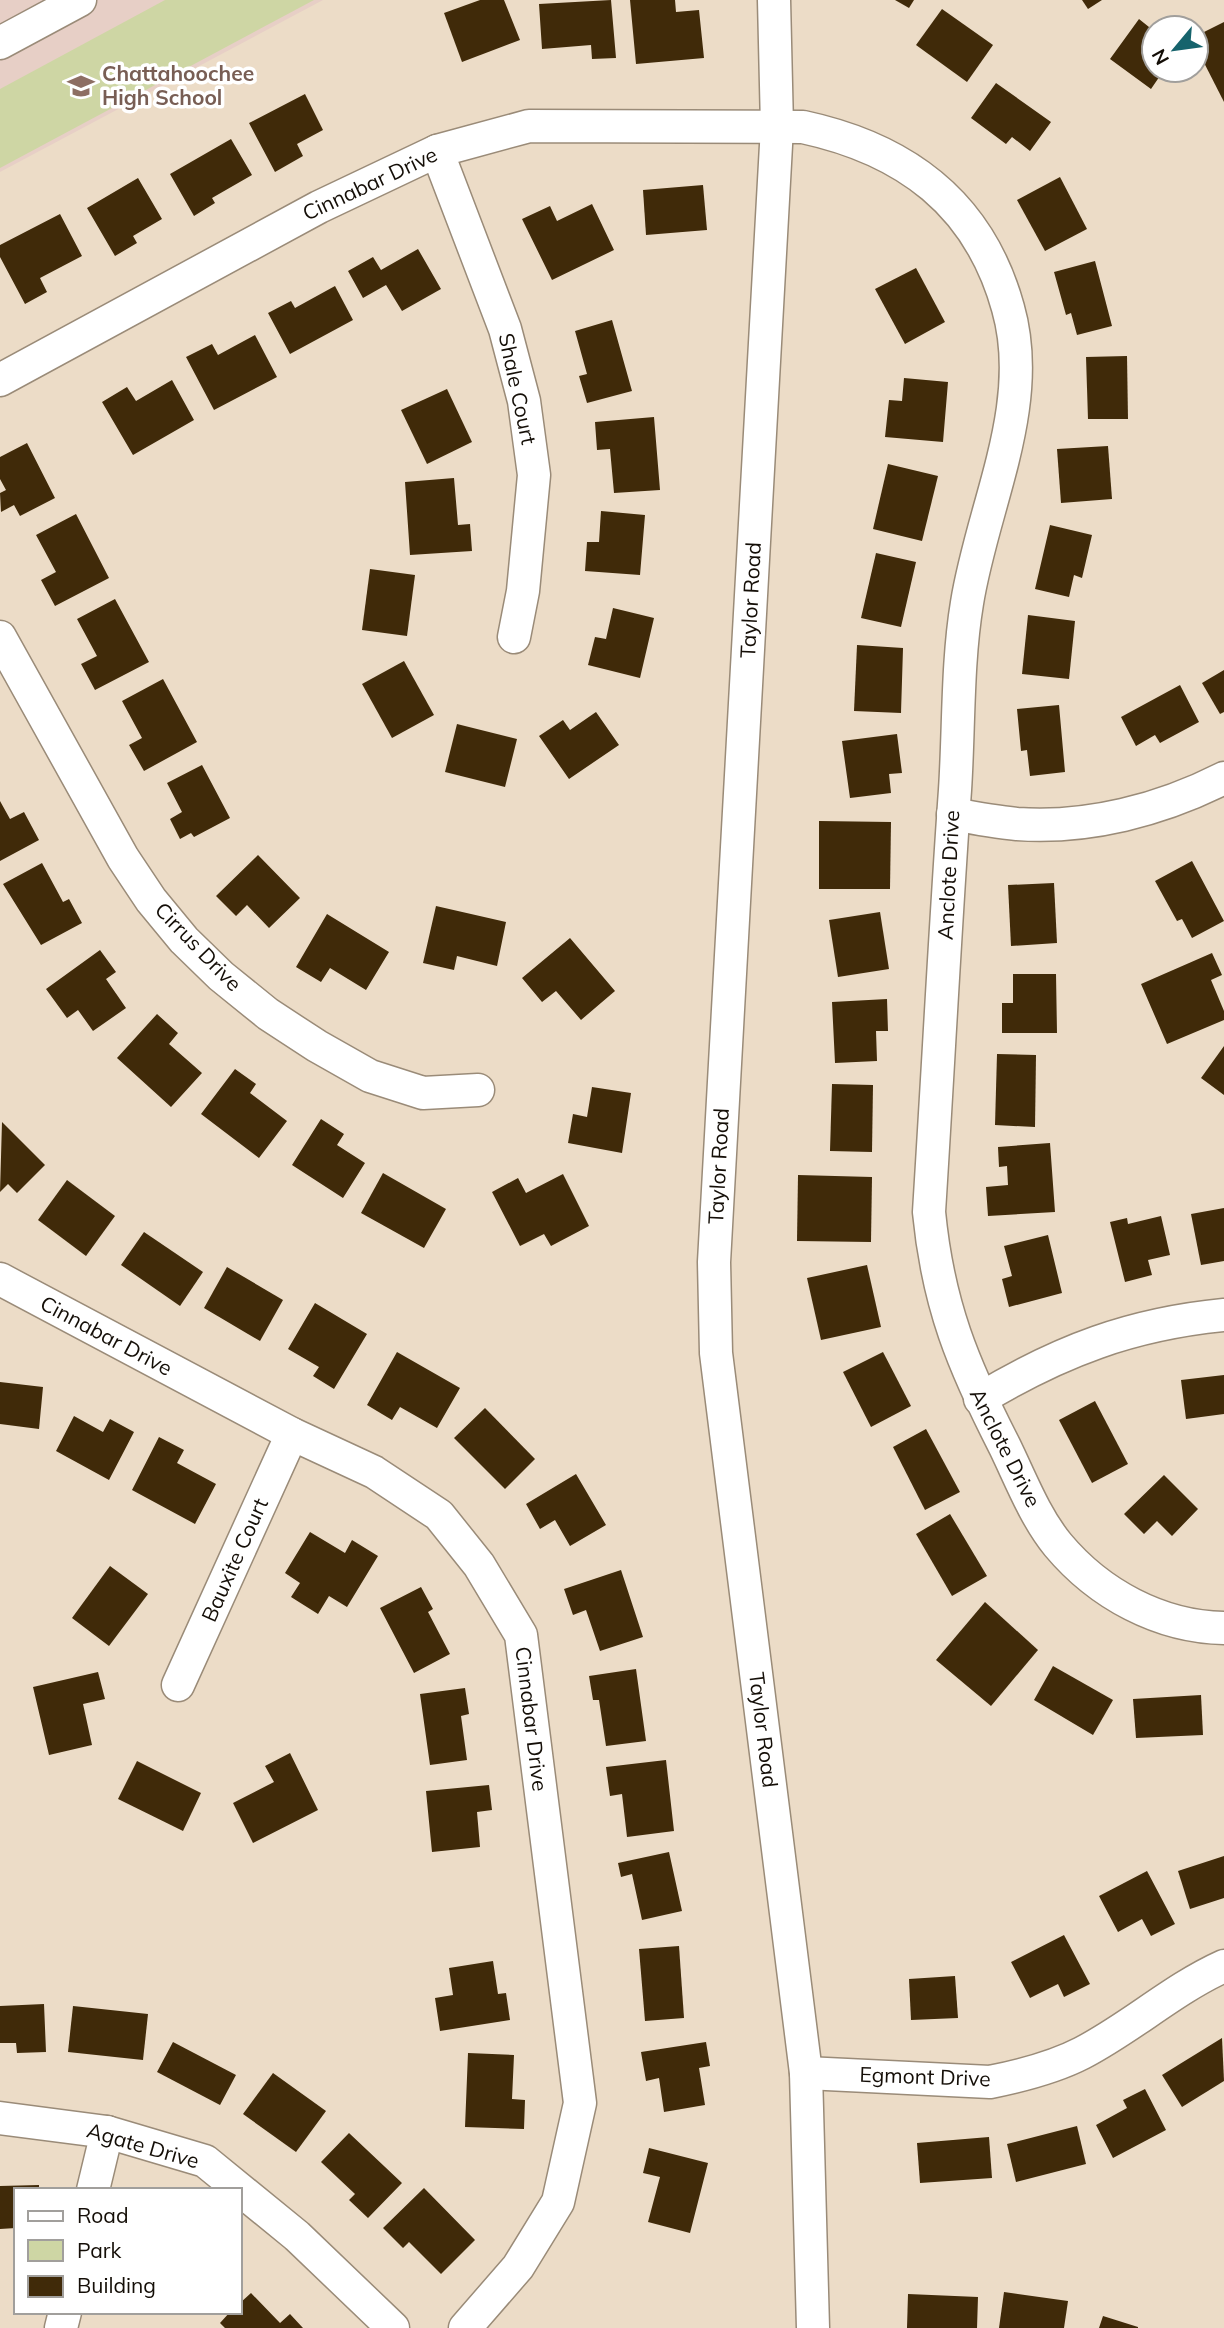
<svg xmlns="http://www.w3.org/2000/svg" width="1224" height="2328" font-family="Mulish,sans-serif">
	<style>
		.commercial { fill: #e7cfc6 }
		.green { fill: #ced6a4 }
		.building { fill: #402a09 }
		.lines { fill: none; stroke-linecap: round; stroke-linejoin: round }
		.minor-casing { stroke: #9a8b78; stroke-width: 35 }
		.minor { stroke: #fff; stroke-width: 32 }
		.labels { text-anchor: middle; stroke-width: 7; stroke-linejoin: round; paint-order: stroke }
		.education-label { font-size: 21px; font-weight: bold; fill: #785e54; stroke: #fff; text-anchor: start }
		.street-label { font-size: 21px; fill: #140e07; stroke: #fff }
	</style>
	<rect width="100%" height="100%" fill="#ecdcc7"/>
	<!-- commercial -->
	<polygon class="commercial" points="0,0 323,0 0,172"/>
	<!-- green -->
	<polygon class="green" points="165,0 314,0 0,168 0,89"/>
	<!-- building -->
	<g class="building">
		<polygon points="480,0 504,0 520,40 462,62 444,13"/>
		<polygon points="611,0 616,58 592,59 591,45 542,49 539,4"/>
		<polygon points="630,0 675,0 676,12 699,10 704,58 636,64"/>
		<polygon points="895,0 914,0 909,8"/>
		<polygon points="1082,0 1102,0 1088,9"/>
		<polygon points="942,9 993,45 967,82 916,45"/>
		<polygon points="1139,19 1154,31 1154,70 1164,70 1151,89 1110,59"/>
		<polygon points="1224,22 1224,102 1196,47 1196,36"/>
		<polygon points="996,83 1051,122 1030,151 1012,137 1006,144 971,118"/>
		<polygon points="305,94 323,130 297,144 303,156 275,172 249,123"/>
		<polygon points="231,139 252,175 212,198 215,203 194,216 170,174"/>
		<polygon points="1060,177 1087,229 1045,251 1017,200"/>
		<polygon points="138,178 162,219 133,236 137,243 115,256 87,208"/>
		<polygon points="703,185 707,230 646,235 643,190"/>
		<polygon points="592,204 614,250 552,280 522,219 550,206 557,221"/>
		<polygon points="60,214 82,256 40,278 47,292 25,304 0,257 0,245"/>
		<polygon points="418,249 441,289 402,311 386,285 363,298 348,271 373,257 381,270"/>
		<polygon points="1095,261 1112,326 1077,335 1071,313 1066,315 1054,272"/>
		<polygon points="916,268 945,322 905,344 875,289"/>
		<polygon points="335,286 353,320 290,354 268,313 291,301 295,308"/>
		<polygon points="612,320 632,391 587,403 579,376 587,374 575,331"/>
		<polygon points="255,335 277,377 214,410 186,357 212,344 218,355"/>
		<polygon points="1127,356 1128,419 1088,419 1086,357"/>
		<polygon points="904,378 948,382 943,442 885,437 889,400 902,401"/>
		<polygon points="172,380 194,420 133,455 102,402 127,387 136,401"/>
		<polygon points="447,389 472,442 427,464 401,410"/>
		<polygon points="654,417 660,490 614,493 610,449 597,450 595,422"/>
		<polygon points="27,443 55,498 20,516 14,505 1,512 0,493 6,490 0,479 0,457"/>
		<polygon points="1108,446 1112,499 1061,503 1057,449"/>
		<polygon points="888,464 938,476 922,541 873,529"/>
		<polygon points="454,478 458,525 470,524 472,551 410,555 405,482"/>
		<polygon points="601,511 645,515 640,575 585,571 587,542 599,542"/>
		<polygon points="76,514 109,578 55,606 41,580 56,572 36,535"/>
		<polygon points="1050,525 1092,535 1082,578 1074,575 1069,597 1035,589"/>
		<polygon points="876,553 916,562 901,627 861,618"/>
		<polygon points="370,569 415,575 407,636 362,630"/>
		<polygon points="115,599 149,662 95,690 81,664 97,656 77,619"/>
		<polygon points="613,608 654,618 640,678 588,665 595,637 606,639"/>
		<polygon points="1028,615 1075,621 1069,679 1022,674"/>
		<polygon points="857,645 903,648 901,713 854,711"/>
		<polygon points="404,661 434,715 392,738 362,684"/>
		<polygon points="1224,670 1224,712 1220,714 1202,683"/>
		<polygon points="163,679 197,742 144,771 129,745 142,738 122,701"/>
		<polygon points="1180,685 1199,722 1160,743 1155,735 1136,746 1121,717"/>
		<polygon points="1059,705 1065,772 1030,776 1027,750 1021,751 1017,709"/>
		<polygon points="596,712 619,745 569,779 539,736 563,720 570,730"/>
		<polygon points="457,724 517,739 505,787 445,772"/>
		<polygon points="897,734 902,773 889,774 891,793 850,798 842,741"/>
		<polygon points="202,765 230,818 194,837 191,833 180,839 170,819 182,812 167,783"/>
		<polygon points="0,801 10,819 24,812 39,840 0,861"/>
		<polygon points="819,821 891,822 890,889 819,889"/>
		<polygon points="258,855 300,898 269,928 247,905 236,916 216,896"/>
		<polygon points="1192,861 1224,921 1192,938 1182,919 1177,921 1155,881"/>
		<polygon points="42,863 63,902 69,899 82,923 41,945 3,884"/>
		<polygon points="1054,883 1057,943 1011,946 1008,885"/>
		<polygon points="436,906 506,922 497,966 457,956 454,970 423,963"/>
		<polygon points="880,912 889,969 838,977 829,920"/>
		<polygon points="327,914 389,952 366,990 330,968 321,982 296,967"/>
		<polygon points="570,938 615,991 581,1020 556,991 542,1002 522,978"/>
		<polygon points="100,950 116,972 106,979 126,1008 93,1031 78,1010 67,1018 46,989"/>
		<polygon points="1212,953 1222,975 1211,980 1224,1011 1224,1020 1167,1044 1141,984"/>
		<polygon points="1013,974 1056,974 1057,1033 1002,1033 1002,1003 1013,1003"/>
		<polygon points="887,999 888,1031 876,1031 877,1061 835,1063 832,1002"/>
		<polygon points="157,1014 178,1033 169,1044 202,1073 171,1107 117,1058"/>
		<polygon points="1224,1046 1224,1095 1201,1078"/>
		<polygon points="997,1054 1036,1055 1035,1127 995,1125"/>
		<polygon points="235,1069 256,1084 250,1093 287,1121 259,1158 201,1114"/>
		<polygon points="832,1084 873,1085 872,1152 830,1151"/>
		<polygon points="592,1087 631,1093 622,1153 568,1143 573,1114 587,1117"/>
		<polygon points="321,1119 344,1134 337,1145 365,1163 343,1198 292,1165"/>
		<polygon points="2,1122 45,1165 17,1193 8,1184 0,1192"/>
		<polygon points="1050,1143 1055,1212 988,1216 986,1187 1008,1185 1007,1166 999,1167 998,1147"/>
		<polygon points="383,1173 446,1209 424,1248 361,1213"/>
		<polygon points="563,1174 589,1226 551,1246 544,1234 520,1246 492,1192 518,1178 526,1193"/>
		<polygon points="798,1175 872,1177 871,1242 797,1241"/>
		<polygon points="67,1180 115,1216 86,1256 38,1220"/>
		<polygon points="1224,1208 1224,1261 1201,1265 1191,1214"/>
		<polygon points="1161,1216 1170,1255 1148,1260 1152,1275 1125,1282 1110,1222 1127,1218 1128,1224"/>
		<polygon points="144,1232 203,1272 180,1306 121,1265"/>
		<polygon points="1048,1235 1062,1293 1009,1307 1002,1279 1012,1276 1004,1246"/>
		<polygon points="867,1265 881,1327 821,1340 807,1278"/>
		<polygon points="227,1267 283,1300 260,1341 204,1308"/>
		<polygon points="315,1303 367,1334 334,1389 313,1376 319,1367 288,1349"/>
		<polygon points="397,1352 460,1388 437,1428 400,1407 392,1420 367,1405"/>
		<polygon points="883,1352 911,1406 871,1427 843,1372"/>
		<polygon points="1224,1375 1224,1414 1186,1419 1181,1380"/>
		<polygon points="0,1382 43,1387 39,1429 0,1424"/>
		<polygon points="1095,1401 1128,1464 1092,1483 1059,1420"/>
		<polygon points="485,1408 535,1459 505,1489 454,1438"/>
		<polygon points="74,1416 103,1432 110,1419 134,1432 109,1480 56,1451"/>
		<polygon points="926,1429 960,1492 925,1510 893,1447"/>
		<polygon points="159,1437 184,1450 177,1463 216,1484 195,1524 132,1490"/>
		<polygon points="576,1474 606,1525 570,1546 555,1520 540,1529 526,1504"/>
		<polygon points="1164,1475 1198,1509 1172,1536 1157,1521 1144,1534 1124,1514"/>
		<polygon points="950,1514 987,1576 952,1596 916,1534"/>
		<polygon points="310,1532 345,1553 352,1540 378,1556 347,1607 329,1596 318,1614 291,1597 300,1583 285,1573"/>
		<polygon points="110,1566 148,1594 109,1646 72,1618"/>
		<polygon points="621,1570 643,1637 600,1651 586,1610 573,1615 564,1589"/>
		<polygon points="421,1587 433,1609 428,1612 450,1654 414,1673 380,1608"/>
		<polygon points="985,1602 1038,1650 991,1706 936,1660"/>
		<polygon points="1053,1666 1113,1700 1093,1735 1034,1700"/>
		<polygon points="636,1669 646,1741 606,1746 599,1700 593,1700 589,1676"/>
		<polygon points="98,1672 105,1699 83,1704 92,1745 49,1755 33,1687"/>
		<polygon points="465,1688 469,1714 461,1716 467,1760 430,1765 420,1694"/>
		<polygon points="1201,1695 1203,1735 1136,1738 1133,1699"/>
		<polygon points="290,1753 318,1810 253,1843 233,1803 274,1782 265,1766"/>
		<polygon points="666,1760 674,1831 627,1837 622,1794 610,1796 606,1767"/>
		<polygon points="137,1761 201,1793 183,1831 118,1799"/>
		<polygon points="489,1785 492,1810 477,1812 480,1847 432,1852 426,1791"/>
		<polygon points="669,1852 682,1911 642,1920 632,1874 621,1877 618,1863"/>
		<polygon points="1224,1856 1224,1898 1190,1909 1178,1871"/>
		<polygon points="1147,1871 1175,1924 1151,1936 1142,1919 1118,1932 1099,1896"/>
		<polygon points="1064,1935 1090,1984 1064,1997 1058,1984 1030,1998 1011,1962"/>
		<polygon points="679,1946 684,2018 645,2021 639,1949"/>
		<polygon points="493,1961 498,1994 506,1993 510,2020 440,2031 435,1998 453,1995 449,1968"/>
		<polygon points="955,1976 958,2018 911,2020 909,1979"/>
		<polygon points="44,2004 46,2052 17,2053 16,2043 0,2043 0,2006"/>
		<polygon points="73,2006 148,2014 143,2060 68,2052"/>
		<polygon points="1222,2038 1224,2081 1182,2107 1162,2075"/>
		<polygon points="173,2042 236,2075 220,2105 157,2072"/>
		<polygon points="706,2042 710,2066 699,2068 705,2105 664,2112 659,2078 646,2081 641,2052"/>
		<polygon points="468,2053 514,2055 512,2099 525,2100 524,2129 465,2127"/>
		<polygon points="273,2073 326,2111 296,2152 243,2114"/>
		<polygon points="1145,2089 1166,2130 1113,2158 1096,2125 1127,2108 1123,2100"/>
		<polygon points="1077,2126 1086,2164 1016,2182 1007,2144"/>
		<polygon points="349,2133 402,2183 368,2218 349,2200 355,2194 321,2162"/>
		<polygon points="989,2137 992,2178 920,2183 917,2143"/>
		<polygon points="649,2148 708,2163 690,2233 648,2222 660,2177 643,2173"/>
		<polygon points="39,2185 39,2190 16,2190 16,2228 0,2229 0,2186"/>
		<polygon points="424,2188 475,2240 441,2274 409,2242 403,2248 383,2228"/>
		<polygon points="1004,2292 1068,2301 1064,2328 999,2328"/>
		<polygon points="251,2293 280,2323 290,2314 303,2328 225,2328 220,2323 230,2312 240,2312 240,2303"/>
		<polygon points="908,2294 978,2297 977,2328 907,2328"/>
		<polygon points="1103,2316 1138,2327 1138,2328 1099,2328"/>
	</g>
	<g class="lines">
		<defs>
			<g id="minor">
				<polyline points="774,0 777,127 714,1262 716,1353 806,2073 813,2328"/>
				<polyline points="0,43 80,0"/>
				<polyline points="437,151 505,329 524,401 534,475 523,591 514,637"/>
				<path d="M0 380 319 207 437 151 529 126 803 127C905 149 979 203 1008 308 1036 406 982 507 967 603 957 663 959 729 955 790 945 930 938 1071 929 1212 938 1305 963 1365 1005 1447 1021 1480 1035 1517 1058 1545 1099 1594 1160 1627 1224 1628"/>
				<polyline points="0,637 123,858 151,900 184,940 221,976 268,1014 317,1046 370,1076 423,1093 478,1090"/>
				<path d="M953 814C974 818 996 822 1017 824 1088 829 1161 810 1224 778"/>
				<polyline points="0,1279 292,1434 374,1472 439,1515 479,1565 521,1635 580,2103 558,2202 518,2267 465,2328"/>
				<path d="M980 1399C1060 1351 1131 1324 1224 1315"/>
				<polyline points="178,1685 292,1434"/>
				<path d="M806 2073 990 2082C1020 2076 1055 2067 1082 2053 1132 2027 1173 1989 1224 1966"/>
				<polyline points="0,2118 107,2132 205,2161 297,2236 393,2328"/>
				<polyline points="93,2190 107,2132"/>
				<polyline points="61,2328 65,2312"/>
			</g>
		</defs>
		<!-- minor casing -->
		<use href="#minor" class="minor-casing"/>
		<!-- minor -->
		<use href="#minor" class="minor"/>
	</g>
	<!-- icons -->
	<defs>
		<symbol id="school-bare" viewBox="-9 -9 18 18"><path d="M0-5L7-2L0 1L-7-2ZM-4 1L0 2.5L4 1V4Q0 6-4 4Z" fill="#8d6e63" stroke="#fff" stroke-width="2.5" paint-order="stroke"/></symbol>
	</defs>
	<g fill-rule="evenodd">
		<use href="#school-bare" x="62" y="67" width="38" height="38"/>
	</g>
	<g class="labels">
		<!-- education labels -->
		<g class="education-label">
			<text x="102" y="81">Chattahoochee<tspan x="102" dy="24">High School</tspan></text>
		</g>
		<!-- street labels -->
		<g class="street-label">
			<text transform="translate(370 184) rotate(-25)" y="7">Cinnabar Drive</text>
			<text transform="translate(517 389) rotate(78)" y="7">Shale Court</text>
			<text transform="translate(751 600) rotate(-87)" y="7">Taylor Road</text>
			<text transform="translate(949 875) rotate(-87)" y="7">Anclote Drive</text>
			<text transform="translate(198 947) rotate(46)" y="7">Cirrus Drive</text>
			<text transform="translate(719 1166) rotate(-87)" y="7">Taylor Road</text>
			<text transform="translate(106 1336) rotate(28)" y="7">Cinnabar Drive</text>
			<text transform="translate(1005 1448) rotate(63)" y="7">Anclote Drive</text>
			<text transform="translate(235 1560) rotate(-66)" y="7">Bauxite Court</text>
			<text transform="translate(531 1719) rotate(83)" y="7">Cinnabar Drive</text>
			<text transform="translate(763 1730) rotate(83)" y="7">Taylor Road</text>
			<text transform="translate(925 2077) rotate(2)" y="7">Egmont Drive</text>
			<text transform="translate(143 2146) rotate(16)" y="7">Agate Drive</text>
		</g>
	</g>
	<!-- legend -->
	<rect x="14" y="2188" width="228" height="126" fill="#ffffff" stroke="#a19f9c" stroke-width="2"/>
	<rect x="28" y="2211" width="35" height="10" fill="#ffffff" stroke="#a19f9c" stroke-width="2"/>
	<text x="77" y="2223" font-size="21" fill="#140e07">Road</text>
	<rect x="28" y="2240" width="35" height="21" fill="#ced6a4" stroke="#a19f9c" stroke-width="2"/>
	<text x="77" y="2258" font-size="21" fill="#140e07">Park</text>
	<rect x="28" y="2276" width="35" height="21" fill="#402a09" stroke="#a19f9c" stroke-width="2"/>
	<text x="77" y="2293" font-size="21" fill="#140e07">Building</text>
	<!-- north arrow -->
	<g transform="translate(1175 49) rotate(241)"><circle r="33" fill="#ffffff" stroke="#a19f9c" stroke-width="2"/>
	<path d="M0-5L12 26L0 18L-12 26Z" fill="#16636c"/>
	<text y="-10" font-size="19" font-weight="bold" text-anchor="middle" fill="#140e07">N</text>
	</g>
</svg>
